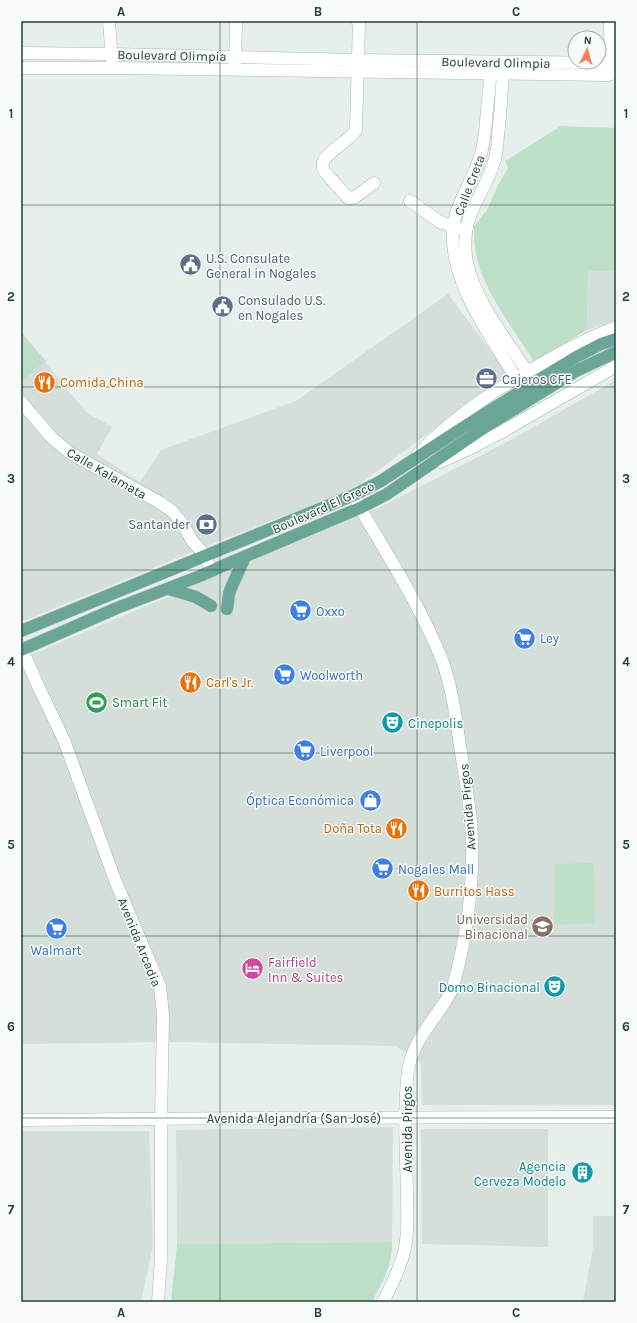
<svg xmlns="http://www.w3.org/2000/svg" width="637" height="1323" font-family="Karla,sans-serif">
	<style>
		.built { fill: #d4dfda }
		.green { fill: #bfe0c8 }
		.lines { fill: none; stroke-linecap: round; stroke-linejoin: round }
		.minor-casing { stroke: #a8b8b2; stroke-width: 13 }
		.major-casing { stroke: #c2cac8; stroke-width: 13 }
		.minor { stroke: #fff; stroke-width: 12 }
		.major { stroke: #6aa596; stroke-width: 12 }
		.grid { fill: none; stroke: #24423a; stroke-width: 1; stroke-opacity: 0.55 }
		.labels { text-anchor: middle; stroke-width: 3; stroke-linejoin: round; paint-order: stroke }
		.street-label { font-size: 13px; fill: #24423a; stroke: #f7fbf9 }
		.service-label { font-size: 13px; fill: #4e5e75; stroke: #f7fbf9; text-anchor: start }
		.food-label { font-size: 13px; fill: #c56008; stroke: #f7fbf9; text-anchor: start }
		.shop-label { font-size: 13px; fill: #366cbe; stroke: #f7fbf9; text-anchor: start }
		.leisure-label { font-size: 13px; fill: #27864d; stroke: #f7fbf9; text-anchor: start }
		.culture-label { font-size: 13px; fill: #0d838f; stroke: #f7fbf9; text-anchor: end }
		.education-label { font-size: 13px; fill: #785e54; stroke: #f7fbf9; text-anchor: end }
		.hotel-label { font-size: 13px; fill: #b23c85; stroke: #f7fbf9; text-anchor: start }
		.neatline { fill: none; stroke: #24423a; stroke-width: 1.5 }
		.grid-label { font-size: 13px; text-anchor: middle; font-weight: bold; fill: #24423a }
	</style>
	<rect width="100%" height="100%" fill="#e6efeb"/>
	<!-- built -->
	<g class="built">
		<polygon points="588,271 616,271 616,321 587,330"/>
		<polygon points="448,294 508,374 360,484 342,493 207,546 21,622 21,333 86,412 112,427 97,454 140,482 161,450 296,401"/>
		<polygon points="616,380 616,1105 422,1105 421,1063 396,1046 173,1042 21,1044 21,659 382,506 507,442"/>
		<polygon points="393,1127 392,1242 177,1244 176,1130"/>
		<polygon points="421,1129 548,1129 548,1247 422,1244"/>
		<polygon points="21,1131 149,1131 153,1245 141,1302 21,1302"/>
		<polygon points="593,1216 616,1216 616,1302 583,1302 593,1247"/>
	</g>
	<!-- green -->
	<g class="green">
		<path d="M561 126 616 128V271H588L587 330 534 362C516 333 493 303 481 272 475 257 474 242 474 226L487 210 498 185 508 168 505 161Z"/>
		<polygon points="21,332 46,361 21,381"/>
		<polygon points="594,863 595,923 554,925 555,864"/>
		<path d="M392 1242C393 1265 382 1282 372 1302H171L177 1244Z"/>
	</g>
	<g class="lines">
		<defs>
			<g id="minor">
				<polyline points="109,21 112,62"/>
				<path d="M357 21 359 22 356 130C349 141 328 151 323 162 322 165 323 168 324 171L348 198 355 197 374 183"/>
				<polyline points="21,53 113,54 359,60 611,63"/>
				<polyline points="235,64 236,21"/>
				<path d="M491 66C490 80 489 95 487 109 486 125 485 141 480 157 473 179 455 206 453 228 449 281 489 334 516 378"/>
				<polyline points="21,68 112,68 606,75 609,75 611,72 610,21"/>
				<path d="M503 73C501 94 501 114 498 134 498 142 497 151 495 159 484 198 458 215 467 262 474 299 506 340 527 371"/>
				<polyline points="410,201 440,222 461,229"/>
				<polyline points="21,402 52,438 70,453 159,502 172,511 182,523 193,542 205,555 211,571"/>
				<path d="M418 454C456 414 502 385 550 359 571 347 593 336 616 327"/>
				<polyline points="440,462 471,448 500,433 616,366"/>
				<path d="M354 495 360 508C389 558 421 607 442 660 452 687 456 717 460 746 464 771 468 796 471 821 475 874 468 931 454 983 452 994 444 1003 438 1012 425 1030 411 1049 408 1071 403 1111 406 1153 407 1193 407 1214 409 1235 403 1256 398 1272 391 1287 383 1302"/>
				<polyline points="21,647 39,688 64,740 115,880 160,986 163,1015 161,1119 161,1259 158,1302"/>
				<polyline points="21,1120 261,1118 616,1117"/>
			</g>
			<g id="major">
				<polyline points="169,589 196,597 211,606"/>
				<polyline points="227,609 229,594 231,588 245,557"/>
				<polyline points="21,631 354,495 381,481 462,428 576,357 601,344 616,339"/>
				<polyline points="21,650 117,608 200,576 227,564 360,508 387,494 485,427 576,371 616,352"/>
			</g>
		</defs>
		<!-- minor casing -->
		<use href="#minor" class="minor-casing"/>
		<!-- major casing -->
		<use href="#major" class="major-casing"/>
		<!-- minor -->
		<use href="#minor" class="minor"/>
		<!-- major -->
		<use href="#major" class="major"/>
	</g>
	<!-- grid -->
	<path class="grid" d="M220 21V1302M417 21V1302M21 205H616M21 387H616M21 570H616M21 753H616M21 936H616M21 1118H616"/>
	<!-- icons -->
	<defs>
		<symbol id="civic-disc" viewBox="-11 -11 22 22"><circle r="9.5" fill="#5c6f8a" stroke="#f7fbf9"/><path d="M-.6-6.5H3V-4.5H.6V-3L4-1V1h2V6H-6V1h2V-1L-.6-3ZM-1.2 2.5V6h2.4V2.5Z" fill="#fff"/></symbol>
		<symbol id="office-disc" viewBox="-11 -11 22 22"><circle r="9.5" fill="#5c6f8a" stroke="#f7fbf9"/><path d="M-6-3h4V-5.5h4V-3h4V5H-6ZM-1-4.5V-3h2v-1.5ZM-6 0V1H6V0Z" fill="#fff"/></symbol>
		<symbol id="restaurant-disc" viewBox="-11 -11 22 22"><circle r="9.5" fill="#e8710a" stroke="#f7fbf9"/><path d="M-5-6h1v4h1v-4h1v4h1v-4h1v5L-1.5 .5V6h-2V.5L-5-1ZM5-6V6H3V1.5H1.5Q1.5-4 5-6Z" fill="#fff"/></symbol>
		<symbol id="bank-disc" viewBox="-11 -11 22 22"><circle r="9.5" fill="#5c6f8a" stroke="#f7fbf9"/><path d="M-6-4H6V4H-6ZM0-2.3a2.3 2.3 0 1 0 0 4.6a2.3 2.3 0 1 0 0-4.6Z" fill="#fff"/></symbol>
		<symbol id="supermarket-disc" viewBox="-11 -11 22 22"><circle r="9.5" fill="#3f7fe0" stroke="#f7fbf9"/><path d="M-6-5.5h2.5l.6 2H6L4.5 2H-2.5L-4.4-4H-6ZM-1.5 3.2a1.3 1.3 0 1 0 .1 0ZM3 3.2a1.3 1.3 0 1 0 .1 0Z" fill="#fff"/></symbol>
		<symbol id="stadium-disc" viewBox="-11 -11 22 22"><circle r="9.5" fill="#2e9e5b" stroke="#f7fbf9"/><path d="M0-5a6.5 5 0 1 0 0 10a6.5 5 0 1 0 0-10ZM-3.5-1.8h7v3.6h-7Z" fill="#fff"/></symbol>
		<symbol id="theatre-disc" viewBox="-11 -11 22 22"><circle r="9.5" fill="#0f9aa8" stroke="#f7fbf9"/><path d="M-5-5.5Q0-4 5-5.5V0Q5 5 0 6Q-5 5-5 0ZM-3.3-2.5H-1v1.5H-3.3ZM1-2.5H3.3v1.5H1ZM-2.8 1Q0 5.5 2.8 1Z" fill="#fff"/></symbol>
		<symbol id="shop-disc" viewBox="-11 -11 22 22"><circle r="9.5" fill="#3f7fe0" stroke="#f7fbf9"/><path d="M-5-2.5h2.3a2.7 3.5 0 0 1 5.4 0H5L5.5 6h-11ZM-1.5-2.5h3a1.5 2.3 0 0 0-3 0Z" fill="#fff"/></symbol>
		<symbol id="university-disc" viewBox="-11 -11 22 22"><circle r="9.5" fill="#8d6e63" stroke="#f7fbf9"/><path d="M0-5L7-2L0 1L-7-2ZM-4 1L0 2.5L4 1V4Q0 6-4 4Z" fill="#fff"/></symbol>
		<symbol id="hotel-disc" viewBox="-11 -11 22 22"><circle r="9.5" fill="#d1479c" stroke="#f7fbf9"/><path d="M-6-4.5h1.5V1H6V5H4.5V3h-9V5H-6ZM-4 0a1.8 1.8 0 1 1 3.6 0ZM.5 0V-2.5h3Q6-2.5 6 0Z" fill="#fff"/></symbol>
		<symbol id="building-disc" viewBox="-11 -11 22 22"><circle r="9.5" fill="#0f9aa8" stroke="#f7fbf9"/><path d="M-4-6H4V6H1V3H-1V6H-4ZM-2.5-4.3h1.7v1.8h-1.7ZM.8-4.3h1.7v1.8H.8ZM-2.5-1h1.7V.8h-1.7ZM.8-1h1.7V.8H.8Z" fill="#fff"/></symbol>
	</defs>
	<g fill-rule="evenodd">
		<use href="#civic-disc" x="178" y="252" width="25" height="25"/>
		<use href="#civic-disc" x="210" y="294" width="25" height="25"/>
		<use href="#office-disc" x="474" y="366" width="25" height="25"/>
		<use href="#restaurant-disc" x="32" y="370" width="25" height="25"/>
		<use href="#bank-disc" x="194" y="512" width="25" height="25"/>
		<use href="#supermarket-disc" x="288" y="598" width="25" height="25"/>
		<use href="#supermarket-disc" x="512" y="626" width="25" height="25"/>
		<use href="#supermarket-disc" x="272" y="662" width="25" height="25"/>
		<use href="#restaurant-disc" x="178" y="670" width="25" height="25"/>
		<use href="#stadium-disc" x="84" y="690" width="25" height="25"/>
		<use href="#theatre-disc" x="380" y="710" width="25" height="25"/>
		<use href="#supermarket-disc" x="292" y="738" width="25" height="25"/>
		<use href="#shop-disc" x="358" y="788" width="25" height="25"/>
		<use href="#restaurant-disc" x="384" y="816" width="25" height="25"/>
		<use href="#supermarket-disc" x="370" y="856" width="25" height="25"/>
		<use href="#restaurant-disc" x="406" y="878" width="25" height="25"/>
		<use href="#university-disc" x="530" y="914" width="25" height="25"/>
		<use href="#supermarket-disc" x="44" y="916" width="25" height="25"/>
		<use href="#hotel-disc" x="240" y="956" width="25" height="25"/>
		<use href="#theatre-disc" x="542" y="974" width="25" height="25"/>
		<use href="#building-disc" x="570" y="1160" width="25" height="25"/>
	</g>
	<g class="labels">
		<!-- street labels -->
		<g class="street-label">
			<text transform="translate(172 55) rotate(1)" y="5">Boulevard Olimpia</text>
			<text transform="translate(496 62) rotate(1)" y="5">Boulevard Olimpia</text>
			<text transform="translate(469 185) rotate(-69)" y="5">Calle Creta</text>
			<text transform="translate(107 473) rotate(30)" y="5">Calle Kalamata</text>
			<text transform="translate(323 507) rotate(-24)" y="5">Boulevard El Greco</text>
			<text transform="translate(467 807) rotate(-95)" y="5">Avenida Pirgos</text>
			<text transform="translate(140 942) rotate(68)" y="5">Avenida Arcadia</text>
			<text x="294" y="1123">Avenida Alejandría (San José)</text>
			<text transform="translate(407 1129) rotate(-90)" y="5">Avenida Pirgos</text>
		</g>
		<!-- service labels -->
		<g class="service-label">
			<text x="206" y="263">U.S. Consulate<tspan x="206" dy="15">General in Nogales</tspan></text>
			<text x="238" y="305">Consulado U.S.<tspan x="238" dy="15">en Nogales</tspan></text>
			<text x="502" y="384">Cajeros CFE</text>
			<text x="190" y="529" text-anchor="end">Santander</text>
		</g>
		<!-- food labels -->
		<g class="food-label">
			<text x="60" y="387">Comida China</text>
			<text x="206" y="687">Carl's Jr.</text>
			<text x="382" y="833" text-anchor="end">Doña Tota</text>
			<text x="434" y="896">Burritos Hass</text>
		</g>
		<!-- shop labels -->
		<g class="shop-label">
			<text x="316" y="616">Oxxo</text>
			<text x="540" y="643">Ley</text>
			<text x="300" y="680">Woolworth</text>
			<text x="320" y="756">Liverpool</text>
			<text x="354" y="805" text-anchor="end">Óptica Económica</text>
			<text x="398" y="874">Nogales Mall</text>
			<text x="56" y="955" text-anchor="middle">Walmart</text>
		</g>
		<!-- leisure labels -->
		<g class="leisure-label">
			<text x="112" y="707">Smart Fit</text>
		</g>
		<!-- culture labels -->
		<g class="culture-label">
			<text x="408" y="728" text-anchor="start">Cinepolis</text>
			<text x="540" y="992">Domo Binacional</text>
			<text x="566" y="1171">Agencia<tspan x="566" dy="15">Cerveza Modelo</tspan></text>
		</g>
		<!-- education labels -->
		<g class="education-label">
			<text x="528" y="924">Universidad<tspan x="528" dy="15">Binacional</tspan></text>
		</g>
		<!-- hotel labels -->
		<g class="hotel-label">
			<text x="268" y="967">Fairfield<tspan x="268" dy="15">Inn &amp; Suites</tspan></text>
		</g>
	</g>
	<!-- border -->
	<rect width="637" height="1323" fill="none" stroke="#f7fbf9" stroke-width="44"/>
	<!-- north arrow -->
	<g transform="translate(587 50) rotate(5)"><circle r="19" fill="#f7fbf9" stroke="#a3b1ad"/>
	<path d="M0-3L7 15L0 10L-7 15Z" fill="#f4845f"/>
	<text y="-6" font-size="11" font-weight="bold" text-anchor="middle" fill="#24423a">N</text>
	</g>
	<rect x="22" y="22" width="593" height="1279" class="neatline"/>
	<g class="grid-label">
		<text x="121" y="16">A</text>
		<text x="318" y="16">B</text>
		<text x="516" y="16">C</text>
		<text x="11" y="118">1</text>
		<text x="626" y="118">1</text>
		<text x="11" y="301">2</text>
		<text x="626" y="301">2</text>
		<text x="11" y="483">3</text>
		<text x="626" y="483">3</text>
		<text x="11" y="666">4</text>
		<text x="626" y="666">4</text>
		<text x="11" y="849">5</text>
		<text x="626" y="849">5</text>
		<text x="11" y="1031">6</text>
		<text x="626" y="1031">6</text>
		<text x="11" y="1214">7</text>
		<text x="626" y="1214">7</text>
		<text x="121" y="1317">A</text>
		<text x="318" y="1317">B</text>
		<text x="516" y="1317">C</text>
	</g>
</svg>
